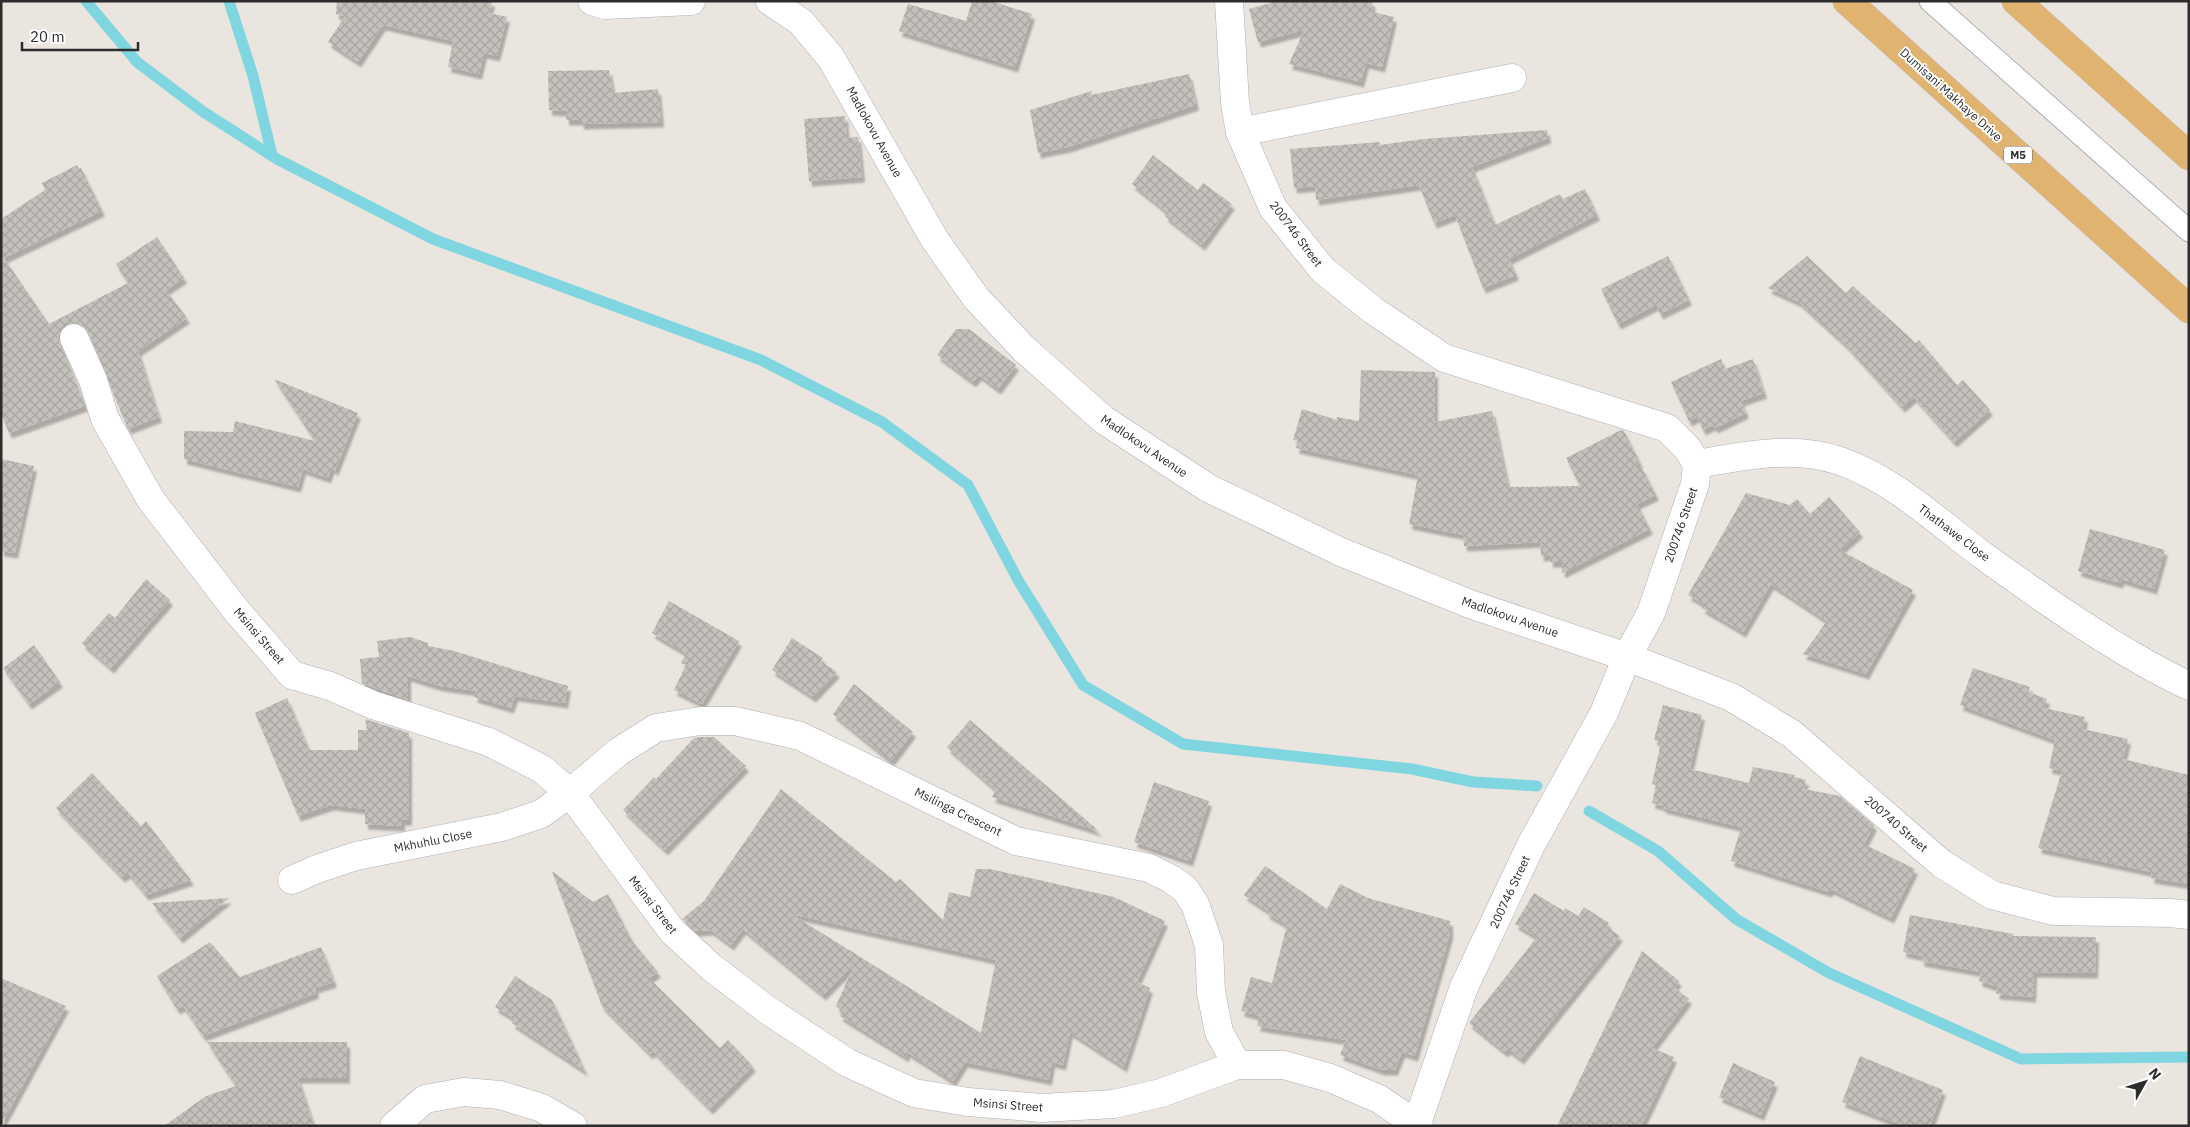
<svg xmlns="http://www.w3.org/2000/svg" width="2190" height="1127" font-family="'IBM Plex Sans',sans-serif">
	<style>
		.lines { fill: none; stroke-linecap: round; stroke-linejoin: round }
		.stream { stroke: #80d6e0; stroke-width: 11 }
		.building { fill: url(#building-cross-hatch); fill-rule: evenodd; filter: url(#shadow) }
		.service-casing { stroke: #acb0b6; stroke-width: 23 }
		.minor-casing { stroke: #acb0b6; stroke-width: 29 }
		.primary-casing { stroke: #c4c4c4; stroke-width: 29 }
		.service { stroke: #fff; stroke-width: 21 }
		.minor { stroke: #fff; stroke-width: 28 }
		.primary { stroke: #e0b470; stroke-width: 28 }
		.labels { text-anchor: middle; stroke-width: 4; stroke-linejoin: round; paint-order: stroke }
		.shield { fill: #fff; stroke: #6b6b6b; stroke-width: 1 }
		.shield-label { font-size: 11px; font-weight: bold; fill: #2c2c2c }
		.street-label { font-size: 12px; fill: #2c2c2c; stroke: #fff }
	</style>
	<defs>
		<pattern id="building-cross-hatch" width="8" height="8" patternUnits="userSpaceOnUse" patternTransform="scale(1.25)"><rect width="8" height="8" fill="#c4c0bb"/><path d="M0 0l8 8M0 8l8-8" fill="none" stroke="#a9a5a1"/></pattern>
		<filter id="shadow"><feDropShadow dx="3" dy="5.5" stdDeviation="1" flood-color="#0004"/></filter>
	</defs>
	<rect width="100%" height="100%" fill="#ebe5e0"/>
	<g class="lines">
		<!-- stream -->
		<g class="stream">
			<polyline points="86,1 137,62 202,111 277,159 433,239 761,360 882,422 968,485 1018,580 1083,685 1183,744 1412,769 1473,782 1537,786"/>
			<polyline points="229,1 253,76 272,155"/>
			<polyline points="1589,811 1658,851 1736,919 1829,973 2021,1059 2189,1057"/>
		</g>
	</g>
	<!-- building -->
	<g class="building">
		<polygon points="337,1 492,1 489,13 507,17 497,56 484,53 479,74 448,67 453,41 383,25 358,62 328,42 345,16 336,14"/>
		<polygon points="972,1 991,1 1032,14 1015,67 899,31 908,4 966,21"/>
		<polygon points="1277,1 1372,1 1373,12 1394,17 1382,67 1366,63 1361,82 1289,64 1304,30 1258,42 1249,9"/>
		<polygon points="609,70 613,93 658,89 661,122 581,124 581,120 566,120 566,111 549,110 548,71"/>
		<polygon points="1189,74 1196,105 1068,147 1038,153 1030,110 1092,91 1091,95"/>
		<polygon points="845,116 847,138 858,137 862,177 809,181 804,119"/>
		<polygon points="1547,130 1548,138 1472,167 1495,225 1560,194 1563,199 1585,189 1597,215 1509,259 1516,275 1483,288 1455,215 1434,223 1419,185 1316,200 1315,186 1294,188 1290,149 1380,142 1380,145 1424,139"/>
		<polygon points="1153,155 1198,190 1203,183 1232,204 1202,245 1165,216 1167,212 1132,184"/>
		<polygon points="77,165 79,169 81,168 102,211 4,258 49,324 128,283 116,264 157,237 184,278 166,290 187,318 138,351 159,417 128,429 88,332 83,325 75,322 68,324 62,329 58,337 85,406 9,433 1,413 1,219 45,190 42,183"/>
		<polygon points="1668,256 1689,300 1660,314 1656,305 1618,324 1601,289"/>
		<polygon points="1807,256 1846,293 1853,286 1916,343 1919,340 1957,385 1963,380 1990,410 1954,442 1914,397 1902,407 1847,346 1799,302 1768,288"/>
		<polygon points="956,329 969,329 1016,365 998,389 979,375 973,382 937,355"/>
		<polygon points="1721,359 1725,369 1753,359 1764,393 1741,401 1746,413 1715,428 1713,425 1703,430 1697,417 1689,421 1671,382"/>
		<polygon points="1361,370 1435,372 1435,422 1492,411 1508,487 1580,486 1566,458 1621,430 1624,431 1640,463 1634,466 1642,468 1656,495 1637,504 1650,529 1562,573 1562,562 1550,562 1550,555 1541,556 1540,542 1464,546 1463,535 1409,524 1418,475 1296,448 1298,441 1293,440 1302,409 1337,420 1337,417 1359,421"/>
		<polygon points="274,379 358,413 335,471 332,467 328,478 303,469 298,487 184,459 184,431 233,432 235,421 315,441"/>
		<polygon points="1,459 34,466 15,553 1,551"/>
		<polygon points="1746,493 1790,505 1797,499 1810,514 1829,497 1860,532 1840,550 1913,590 1866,674 1803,654 1827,621 1771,584 1743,632 1702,608 1704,604 1688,595"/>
		<polygon points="2090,529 2165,550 2154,589 2121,579 2120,583 2078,571"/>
		<polygon points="146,579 170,600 111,668 82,643 109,613 115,618"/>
		<polygon points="669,601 739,641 702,704 674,690 686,665 681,663 686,653 652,633"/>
		<polygon points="410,637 428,643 428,646 454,651 568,686 565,703 515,696 511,708 474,697 476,691 440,686 408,676 408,700 362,683 360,659 379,657 377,641"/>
		<polygon points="792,638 823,658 820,661 837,672 813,697 772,670"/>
		<polygon points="34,645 60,682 29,704 3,668"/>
		<polygon points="1973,668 2030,687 2028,692 2047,699 2044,708 2085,717 2083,729 2128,739 2123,759 2189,775 2189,884 2151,878 2152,872 2038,848 2062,771 2049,768 2055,740 1960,705"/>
		<polygon points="854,684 913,732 891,761 833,714"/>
		<polygon points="287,698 309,750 358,750 358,730 367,730 365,719 409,733 409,820 402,820 402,826 365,824 365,809 331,805 298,816 255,713"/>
		<polygon points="1663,705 1702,715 1690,769 1749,783 1753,767 1795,775 1794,777 1806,780 1804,789 1840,796 1874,825 1864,844 1915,869 1891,918 1831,889 1829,892 1731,861 1741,827 1663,808 1663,806 1652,803 1656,785 1652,784 1661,742 1654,740"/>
		<polygon points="970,720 1099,831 1098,831 992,797 996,790 947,747"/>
		<polygon points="701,737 714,737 746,766 665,850 623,810 654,777 656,779 694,738"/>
		<polygon points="92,773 141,826 146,821 191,880 146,895 128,873 122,877 56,808"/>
		<polygon points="1154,782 1209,801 1190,861 1134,842"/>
		<path d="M781 789 896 882 900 879 943 920 949 892 970 897 976 869H990L1114 897 1165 921 1137 982 1150 988 1124 1067 1070 1032 1063 1065 1052 1062 1049 1080 965 1062 953 1081 907 1052 906 1057 840 1016 842 1011 836 1006 855 963 823 995 743 929 731 945 711 930 695 931 682 919 704 901ZM791 914 996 960 981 1033 859 956Z"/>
		<polygon points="1265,866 1327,909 1340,884 1368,898 1450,921 1450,934 1415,1056 1402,1052 1395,1070 1382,1070 1340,1055 1346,1040 1257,1026 1260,1016 1241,1011 1251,977 1272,983 1287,925 1266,913 1268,911 1244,895"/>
		<polygon points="552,871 593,902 608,894 632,941 658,972 649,978 720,1048 728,1040 753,1066 710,1109 653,1051 650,1054 602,1006"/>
		<polygon points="1534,893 1564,911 1565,908 1578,916 1584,907 1609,923 1607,927 1620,936 1521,1059 1508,1049 1505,1052 1469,1023 1537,937 1515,924"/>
		<polygon points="229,898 180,938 152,903"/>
		<polygon points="1910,915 2013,934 2013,936 2096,937 2095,973 2034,972 2033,997 1996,994 1998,987 1979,981 1981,972 1921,961 1922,956 1903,952"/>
		<polygon points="210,942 240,977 321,947 334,982 315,988 316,993 203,1036 183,1006 177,1009 157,976"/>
		<polygon points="1642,951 1679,981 1674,987 1689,999 1652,1048 1674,1057 1641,1126 1557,1126"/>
		<polygon points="515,976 552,1000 585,1071 512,1023 515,1019 495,1007"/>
		<polygon points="1,978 66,1006 1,1125"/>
		<polygon points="207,1042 347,1042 347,1078 298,1078 314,1126 164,1126 206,1096 236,1086"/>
		<polygon points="1860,1056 1943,1090 1930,1126 1904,1126 1842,1102"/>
		<polygon points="1733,1063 1775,1082 1761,1115 1719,1097"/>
	</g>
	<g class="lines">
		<defs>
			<polyline id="service" points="1930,1 2189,231"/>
			<g id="minor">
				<polyline points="592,1 605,5 691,1"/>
				<polyline points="770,1 801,22 831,58 935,240 976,298 1024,349 1104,420 1208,488 1341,552 1470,604 1627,657 1731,697 1792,734 1942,864 1992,895 2053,911 2170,913 2189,915"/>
				<polyline points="1229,1 1235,103 1240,132 1273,208 1323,270 1374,311 1444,358 1667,428 1687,448 1697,464 1695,484 1651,613 1627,657 1604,713 1531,845 1464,987 1416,1126"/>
				<polyline points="1240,132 1512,78"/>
				<polyline points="74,338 93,380 105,419 151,500 236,610 292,675 330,686 373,705 489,742 542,769 570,793 672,931 711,967 766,1009 848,1063 914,1093 968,1102 1042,1108 1114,1104 1161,1093 1237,1065 1284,1065 1330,1078 1379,1099 1419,1126"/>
				<path d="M1697 464C1744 456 1793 445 1840 461 1892 479 1935 519 1978 552 2043 599 2116 651 2189 686"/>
				<polyline points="292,880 317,869 356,856 502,827 541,814 570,793 618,752 656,728 700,721 735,721 800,736 1016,841 1149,868 1171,879 1185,889 1195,904 1209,945 1211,992 1219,1032 1237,1065"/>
				<polyline points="394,1126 425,1099 464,1092 500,1095 542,1108 573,1126"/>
			</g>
			<g id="primary">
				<polyline points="1847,1 2189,309"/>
				<polyline points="2016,1 2189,156"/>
			</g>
		</defs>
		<!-- service casing -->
		<use href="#service" class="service-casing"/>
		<!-- minor casing -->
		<use href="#minor" class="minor-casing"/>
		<!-- primary casing -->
		<use href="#primary" class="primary-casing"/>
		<!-- service -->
		<use href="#service" class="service"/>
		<!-- minor -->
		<use href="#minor" class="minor"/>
		<!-- primary -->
		<use href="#primary" class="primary"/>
	</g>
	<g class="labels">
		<!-- shield labels -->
		<rect class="shield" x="2004" y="146.5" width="28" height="17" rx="4"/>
		<g class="shield-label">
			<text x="2018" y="159">M5</text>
		</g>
		<!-- street labels -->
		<g class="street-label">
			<text transform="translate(1951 95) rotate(42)" y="4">Dumisani Makhaye Drive</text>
			<text transform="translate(874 132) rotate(61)" y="4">Madlokovu Avenue</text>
			<text transform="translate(1296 234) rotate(53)" y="4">200746 Street</text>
			<text transform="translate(1144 446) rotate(34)" y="4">Madlokovu Avenue</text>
			<text transform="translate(1681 525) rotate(-71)" y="4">200746 Street</text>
			<text transform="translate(1954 533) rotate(37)" y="4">Thathawe Close</text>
			<text transform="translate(1510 617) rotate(19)" y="4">Madlokovu Avenue</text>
			<text transform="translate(259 636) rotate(49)" y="4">Msinsi Street</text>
			<text transform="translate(958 812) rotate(26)" y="4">Msilinga Crescent</text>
			<text transform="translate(1896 824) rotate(41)" y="4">200740 Street</text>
			<text transform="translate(433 841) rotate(-11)" y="4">Mkhuhlu Close</text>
			<text transform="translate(1510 892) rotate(-65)" y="4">200746 Street</text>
			<text transform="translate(653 905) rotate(52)" y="4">Msinsi Street</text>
			<text transform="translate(1008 1105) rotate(4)" y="4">Msinsi Street</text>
		</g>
	</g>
	<!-- border -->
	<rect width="2190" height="1127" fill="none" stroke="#2c2c2c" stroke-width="5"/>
	<!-- north arrow -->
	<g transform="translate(2145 1082) rotate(51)" stroke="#ffffff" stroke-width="4" paint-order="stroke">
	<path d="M0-4L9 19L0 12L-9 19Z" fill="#2c2c2c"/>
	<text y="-8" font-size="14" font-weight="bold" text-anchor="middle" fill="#2c2c2c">N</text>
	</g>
	<!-- scale -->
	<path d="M22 42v8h116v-8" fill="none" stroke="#2c2c2c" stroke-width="2.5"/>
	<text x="30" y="42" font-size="15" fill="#2c2c2c" stroke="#ffffff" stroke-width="4" paint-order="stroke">20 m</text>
</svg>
